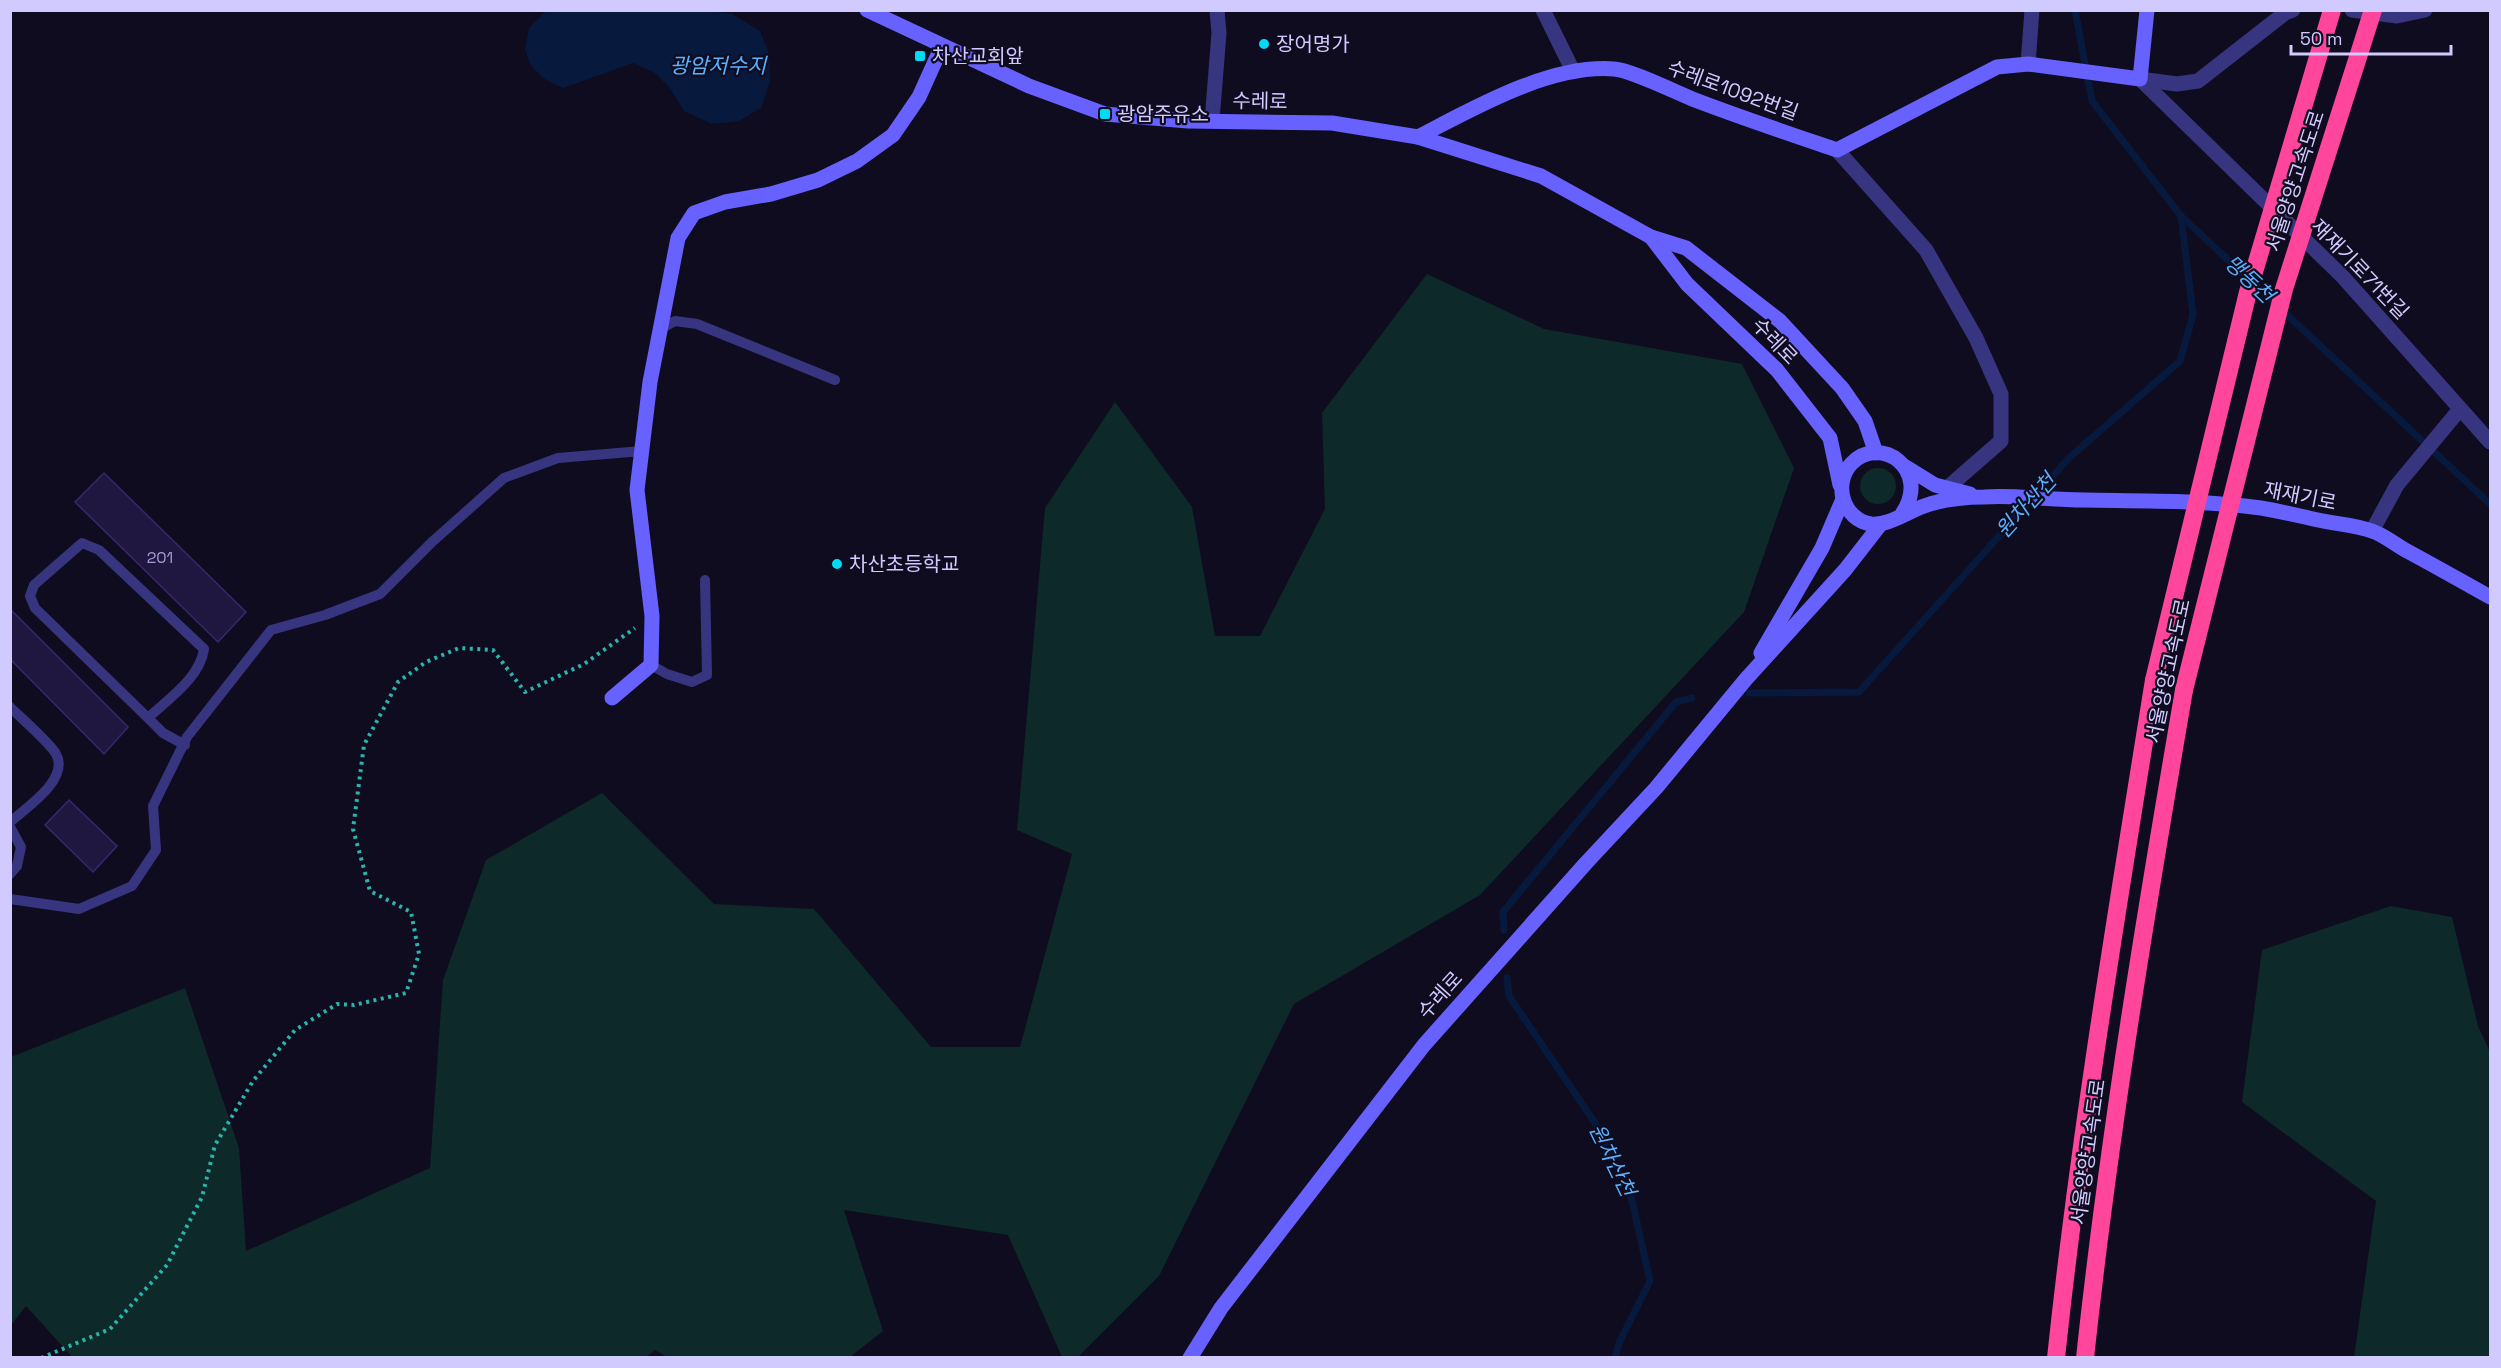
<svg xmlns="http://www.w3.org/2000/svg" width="2501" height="1368" font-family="'Space Grotesk','Noto Sans KR',sans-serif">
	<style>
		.green { fill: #0e2929 }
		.water { fill: #071a3d }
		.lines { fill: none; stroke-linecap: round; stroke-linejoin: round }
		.stream { stroke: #071a3d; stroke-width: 7 }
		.building { fill: #201741; stroke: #37286e; stroke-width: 1.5 }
		.path { stroke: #29b4ad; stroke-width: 4; stroke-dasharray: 3 4.5; stroke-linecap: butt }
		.lane { stroke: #383580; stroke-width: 10 }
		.street { stroke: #383580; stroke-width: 15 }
		.secondary { stroke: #6761ff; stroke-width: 15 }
		.highway { stroke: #ff459c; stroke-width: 18 }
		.highway-bridge { stroke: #ff459c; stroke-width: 18 }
		.poi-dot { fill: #00daf5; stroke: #0f0c1f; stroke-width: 2 }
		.labels { text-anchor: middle; stroke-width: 4.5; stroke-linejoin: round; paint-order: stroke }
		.number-label { font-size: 16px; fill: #a59dd0 }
		.poi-label { font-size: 20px; fill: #d1caff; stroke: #0f0c1f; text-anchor: start }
		.street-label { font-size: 20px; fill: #d1caff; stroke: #0f0c1f }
		.water-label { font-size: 21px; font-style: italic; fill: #58b0ff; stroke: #0f0c1f }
	</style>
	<rect width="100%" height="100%" fill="#0f0c1f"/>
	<!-- green -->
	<g class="green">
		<polygon points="1427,274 1544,329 1742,364 1794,468 1744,612 1480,895 1294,1004 1159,1276 1078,1357 1062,1357 1008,1235 844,1210 883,1331 850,1357 669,1358 655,1350 645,1358 73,1358 26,1306 11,1325 11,1057 185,988 239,1148 246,1251 430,1168 443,980 486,860 602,793 714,904 814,909 931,1047 1020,1047 1072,854 1017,830 1045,508 1115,402 1192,507 1215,636 1260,636 1325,509 1322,413"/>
		<circle cx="1878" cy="486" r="18"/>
		<polygon points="2391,906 2452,917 2478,1026 2490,1052 2490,1357 2354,1357 2376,1201 2242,1102 2262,950"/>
	</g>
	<!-- water -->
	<polygon class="water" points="703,10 732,14 760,31 769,53 770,81 761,108 739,121 712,124 684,111 669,87 655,73 633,63 563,88 543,78 530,64 525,49 529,28 546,11"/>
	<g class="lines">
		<!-- stream -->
		<g class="stream">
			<polyline points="2075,10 2092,101 2181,216 2490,504"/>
			<polyline points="1749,693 1859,692 2070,457 2180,361 2193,315 2181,216"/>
			<polyline points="1504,930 1503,912 1676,702 1692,698"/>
			<polyline points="1507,978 1509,996 1595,1123 1631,1196 1650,1281 1619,1343 1615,1358"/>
		</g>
	</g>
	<!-- building -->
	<g class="building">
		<polygon points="104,473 246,612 218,642 75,502"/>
		<polygon points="10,609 128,727 104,754 10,659"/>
		<polygon points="69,800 117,846 93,872 45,825"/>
	</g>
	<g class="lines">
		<!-- path -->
		<polyline class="path" points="41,1358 110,1329 167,1265 202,1197 215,1145 253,1081 295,1030 337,1004 354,1005 406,993 419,954 411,912 370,891 353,829 364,745 398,682 426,662 459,648 493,650 525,692 584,664 635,628"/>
		<!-- lane -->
		<g class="lane">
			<polyline points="660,329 675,321 697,324 835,380"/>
			<polyline points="651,665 667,674 692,682 707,675 705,580"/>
			<path d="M10 707C20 717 51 744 56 754 70 779 27 807 10 822"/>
			<path d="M148 718C168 699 200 678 204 649L99 550 82 543 34 585 30 596 35 608 148 718 163 733 185 745"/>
			<polyline points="10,827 21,847 17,866 10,874"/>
			<polyline points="10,899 79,909 132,886 156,850 153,806 187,737 271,630 325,615 380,594 432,542 504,478 558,458 642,451"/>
		</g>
		<!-- street -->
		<g class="street">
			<polyline points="1543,10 1573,71"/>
			<polyline points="2352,10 2397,16 2425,10"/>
			<polyline points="2028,64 2032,10"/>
			<polyline points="2140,79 2343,277 2490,442"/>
			<polyline points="2140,79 2177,84 2198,81 2285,13 2293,10"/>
			<polyline points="1212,121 1219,33 1217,10"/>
			<polyline points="1837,150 1926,250 1976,338 2001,394 2001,441 1946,489"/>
			<polyline points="2372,531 2397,485 2460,409"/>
		</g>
		<!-- secondary -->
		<g class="secondary">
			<polyline points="867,10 1029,86 1105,114 1188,121 1332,123 1418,137 1541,176 1651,237 1686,248 1780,321 1842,388 1865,421 1876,453"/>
			<path d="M1418 137C1474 108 1550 64 1614 69 1631 70 1677 93 1695 100 1742 118 1790 134 1837 150L1997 67 2028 64 2140 79 2147 10"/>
			<polyline points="1651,237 1687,284 1777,370 1830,438 1840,485"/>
			<polyline points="1906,467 1935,485 1970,494"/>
			<path d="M1902 514C1932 470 1880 433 1851 464 1832 485 1844 520 1871 524 1890 526 1911 509 1930 504 1947 499 1967 497 1984 497 2017 495 2051 500 2084 500 2143 501 2202 500 2261 508 2280 511 2299 516 2318 520 2336 524 2355 525 2372 531 2384 535 2396 545 2407 551 2435 566 2463 582 2490 597"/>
			<polyline points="1761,653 1822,548 1843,499"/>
			<polyline points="612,698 651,665 652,616 637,490 650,382 678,238 694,213 725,202 771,194 818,180 857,161 893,135 919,97 942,46"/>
			<polyline points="1190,1358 1221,1308 1424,1045 1586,863 1656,788 1746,679 1845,570 1880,525"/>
		</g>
		<!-- highway -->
		<g class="highway">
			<path d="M2056 1358C2080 1131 2118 905 2154 680"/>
			<path d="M2085 1358C2109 1134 2146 912 2184 690"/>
		</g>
		<!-- highway-bridge -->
		<g class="highway-bridge">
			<polyline points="2154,680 2248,292 2332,10"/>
			<polyline points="2184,690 2284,289 2373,10"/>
		</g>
	</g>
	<!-- markers -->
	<g class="poi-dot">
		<circle cx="1264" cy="44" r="6"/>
		<rect x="914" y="50" width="12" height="12" rx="3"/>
		<rect x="1099" y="108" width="12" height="12" rx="3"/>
		<circle cx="837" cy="564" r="6"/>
	</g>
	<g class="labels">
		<!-- number labels -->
		<g class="number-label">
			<text x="160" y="563">201</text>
		</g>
		<!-- poi labels -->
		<g class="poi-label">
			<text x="1276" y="51">장어명가</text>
			<text x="932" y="63">차산교회앞</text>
			<text x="1117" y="121">광암주유소</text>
			<text x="849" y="571">차산초등학교</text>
		</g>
		<!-- street labels -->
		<g class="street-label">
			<text transform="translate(1733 90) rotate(20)" y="7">수레로1092번길</text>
			<text transform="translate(1260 101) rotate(1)" y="7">수레로</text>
			<text transform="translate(2295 181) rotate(-72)" y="7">서울양양고속도로</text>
			<text transform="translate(2360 269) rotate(46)" y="7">재재기로71번길</text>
			<text transform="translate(1775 341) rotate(46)" y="7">수레로</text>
			<text transform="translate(2300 496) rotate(11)" y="7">재재기로</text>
			<text transform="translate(2168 671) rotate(-78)" y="7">서울양양고속도로</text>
			<text transform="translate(1440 995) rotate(-48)" y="7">수레로</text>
			<text transform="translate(2088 1152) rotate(-82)" y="7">서울양양고속도로</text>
		</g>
		<!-- water labels -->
		<g class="water-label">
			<text x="718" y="73">광암저수지</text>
			<text transform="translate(2249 279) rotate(43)" y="7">맹동천</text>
			<text transform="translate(2026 506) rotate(-48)" y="7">원차산천</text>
			<text transform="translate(1612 1160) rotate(64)" y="7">원차산천</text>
		</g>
	</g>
	<!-- border -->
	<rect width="2501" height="1368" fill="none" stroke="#d1caff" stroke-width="24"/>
	<!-- scale -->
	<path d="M2291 45v9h160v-9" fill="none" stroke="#d1caff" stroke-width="3"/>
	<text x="2300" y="45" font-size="18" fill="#d1caff" stroke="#0f0c1f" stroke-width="4.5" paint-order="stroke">50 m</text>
</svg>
